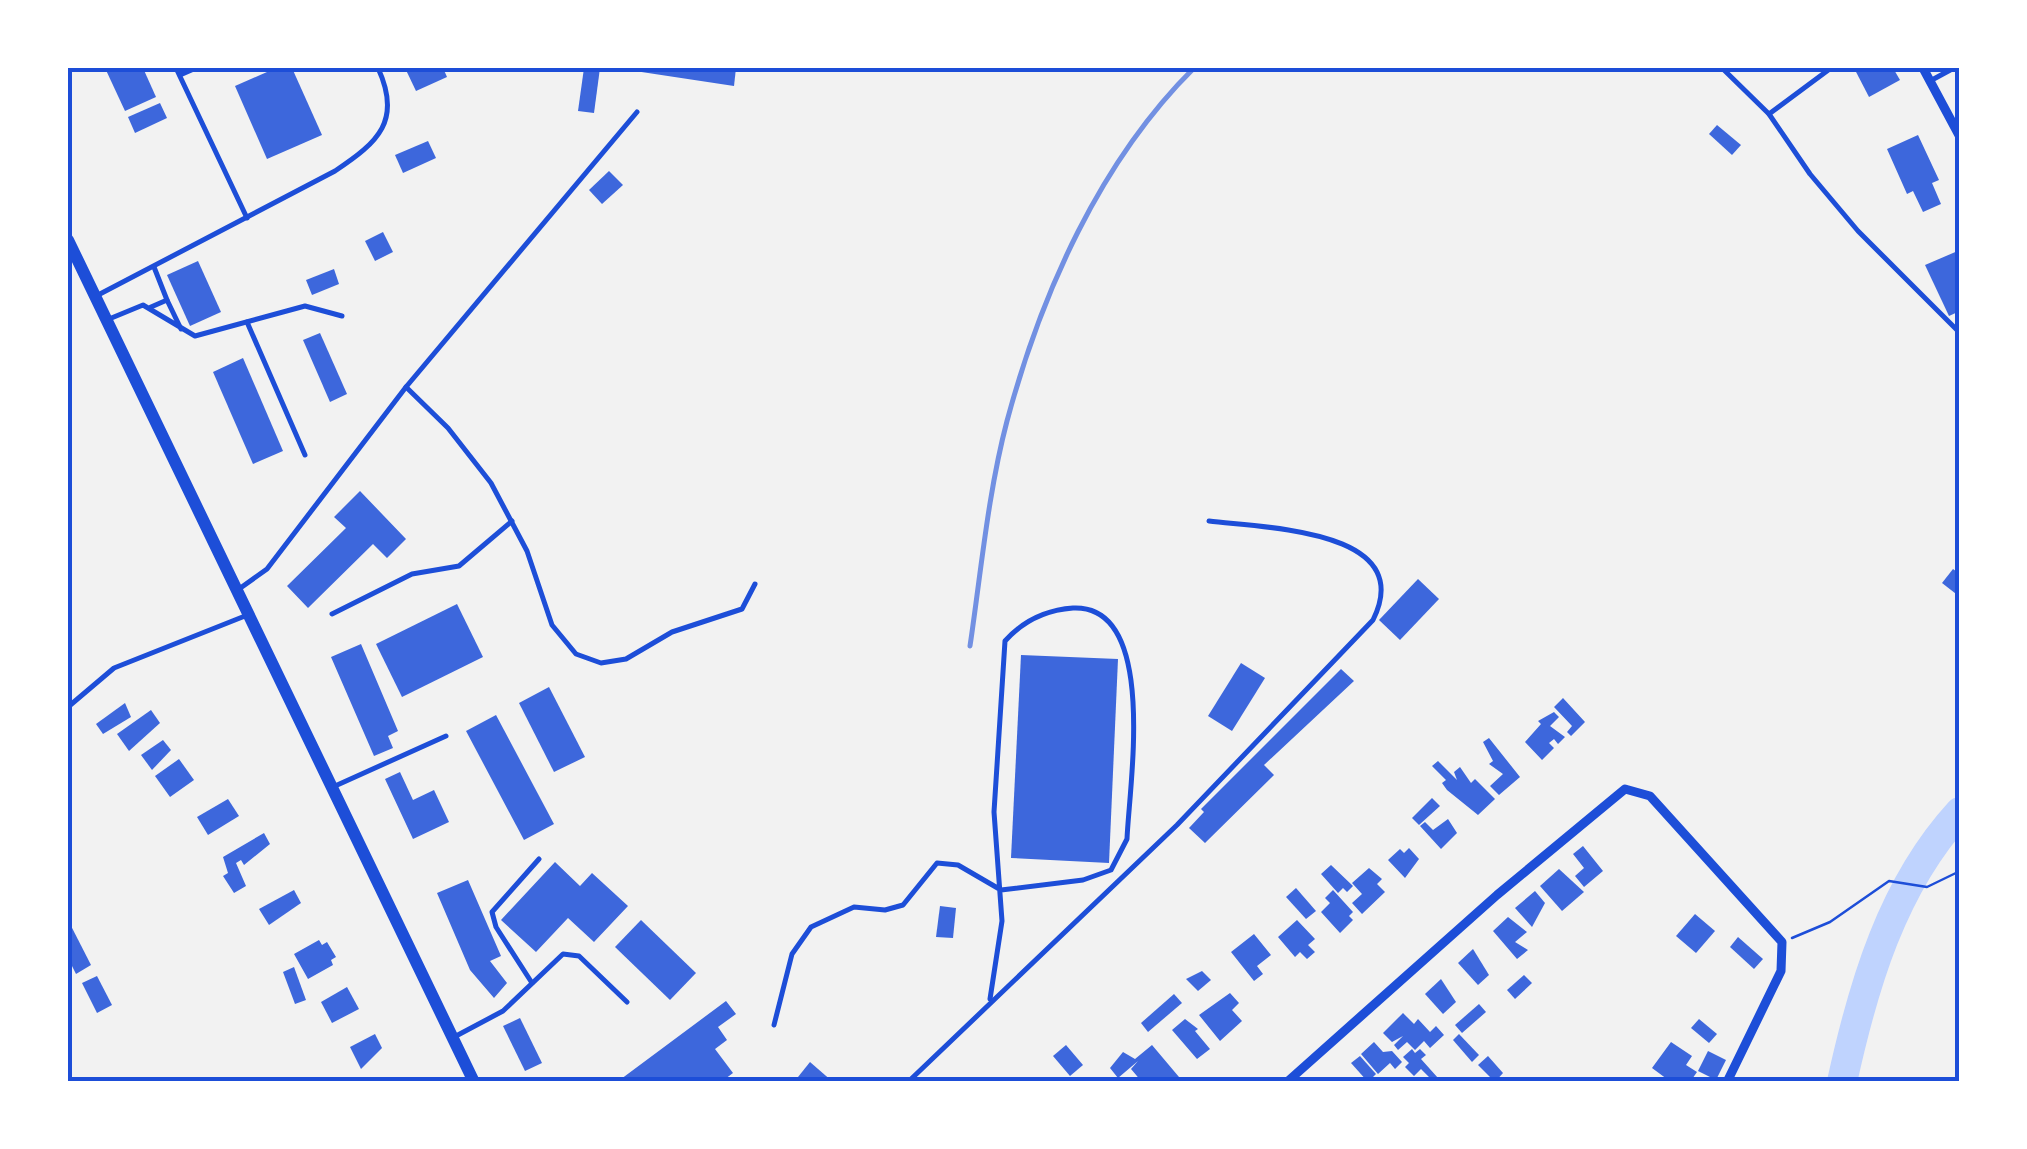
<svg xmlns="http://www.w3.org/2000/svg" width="2027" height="1149" font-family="Rubik,sans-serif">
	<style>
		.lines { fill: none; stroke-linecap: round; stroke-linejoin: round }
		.river { stroke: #bfd3fe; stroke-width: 30 }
		.building { fill: #3d67dc }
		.path { stroke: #1d4ed8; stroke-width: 2.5 }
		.service { stroke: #1d4ed8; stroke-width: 5 }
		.minor { stroke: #1d4ed8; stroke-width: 9 }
		.secondary { stroke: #1d4ed8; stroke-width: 12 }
		.rail { stroke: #7290e2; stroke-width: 5 }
		.neatline { fill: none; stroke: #1d4ed8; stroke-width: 4 }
	</style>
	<rect width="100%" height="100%" fill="#f2f2f2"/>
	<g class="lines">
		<!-- river -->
		<path class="river" d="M1842 1082C1863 986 1892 886 1960 812"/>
	</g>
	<!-- building -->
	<g class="building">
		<polygon points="105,68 143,68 156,97 125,111"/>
		<polygon points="276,68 292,68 322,135 267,159 235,86"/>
		<polygon points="405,68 443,68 447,77 416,91"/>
		<polygon points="584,68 600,68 594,113 578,111"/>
		<polygon points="615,68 736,68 734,86"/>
		<polygon points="1854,68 1893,68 1900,80 1869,97"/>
		<polygon points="160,103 167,118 135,133 128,117"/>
		<polygon points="1717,125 1741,145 1732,155 1709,134"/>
		<polygon points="1918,135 1939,180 1932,183 1941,204 1923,212 1913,191 1907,194 1887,149"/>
		<polygon points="428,141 436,158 403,173 395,155"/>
		<polygon points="609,171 623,185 602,204 589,190"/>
		<polygon points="383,232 393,252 375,261 365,241"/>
		<polygon points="1960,250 1960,311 1949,316 1925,265"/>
		<polygon points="198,261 221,312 190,326 167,275"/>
		<polygon points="334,269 339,284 312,295 306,280"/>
		<polygon points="320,333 347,394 330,402 303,340"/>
		<polygon points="243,358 283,451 253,464 213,372"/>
		<polygon points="360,491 406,539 387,558 373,544 308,608 287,586 346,528 334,517"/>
		<polygon points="1953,569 1960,574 1960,597 1942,583"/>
		<polygon points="1418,579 1439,599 1400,640 1379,620"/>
		<polygon points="457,604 483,657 402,697 376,644"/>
		<polygon points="361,644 398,731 388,736 393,748 374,756 331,657"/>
		<polygon points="1021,655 1118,659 1109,863 1011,858"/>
		<polygon points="1241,663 1265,678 1232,731 1208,716"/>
		<polygon points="1341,669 1354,681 1264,765 1274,775 1205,843 1189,828 1204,812 1201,809"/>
		<polygon points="549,687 585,757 554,772 519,703"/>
		<polygon points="1563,698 1585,722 1571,736 1567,732 1572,726 1554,707"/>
		<polygon points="125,703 131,717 103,734 96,724"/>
		<polygon points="151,710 160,723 129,751 117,734"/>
		<polygon points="1554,712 1559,717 1550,726 1565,737 1558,744 1554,739 1549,743 1554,748 1542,760 1525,742 1541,724 1538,721"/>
		<polygon points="496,715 554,824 524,840 466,731"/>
		<polygon points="1489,738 1520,777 1499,795 1490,786 1503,774 1489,764 1493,761 1483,742"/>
		<polygon points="163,740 171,750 152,770 141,755"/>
		<polygon points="179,759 194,780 170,797 155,776"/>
		<polygon points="1438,761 1457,780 1454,772 1460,767 1471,783 1475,779 1495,799 1478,815 1447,790 1442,783 1446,780 1432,766"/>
		<polygon points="400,772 413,800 434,790 449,822 413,839 385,779"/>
		<polygon points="1432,798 1440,806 1419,825 1412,818"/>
		<polygon points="228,799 239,816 208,835 197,817"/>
		<polygon points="1448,819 1457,833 1441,849 1420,826 1425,822 1433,830"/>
		<polygon points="264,833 270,844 244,865 241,860 236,863 246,886 234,893 223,876 228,873 223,857"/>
		<polygon points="1583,846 1603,871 1584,887 1575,876 1584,868 1573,854"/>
		<polygon points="1409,848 1419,859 1405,878 1388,860 1400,849 1404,853"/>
		<polygon points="555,862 580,886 592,873 628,906 594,942 568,918 536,952 501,920"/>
		<polygon points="1331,865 1353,886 1347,892 1343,888 1338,893 1321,874"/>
		<polygon points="1369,868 1382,879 1377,884 1385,892 1362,914 1352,903 1362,894 1352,883"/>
		<polygon points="1559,869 1584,892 1562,911 1540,886"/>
		<polygon points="468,880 501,956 490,961 507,983 494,998 470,970 437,893"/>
		<polygon points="1296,888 1316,911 1306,919 1286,897"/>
		<polygon points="294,890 301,903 269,925 259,909"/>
		<polygon points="1333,890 1353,912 1349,916 1353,920 1340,933 1321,912 1330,903 1325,898"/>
		<polygon points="1535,891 1545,903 1532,927 1515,908"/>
		<polygon points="940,906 956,908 953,938 936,937"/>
		<polygon points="1695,914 1715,931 1696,953 1676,936"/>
		<polygon points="1508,917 1527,932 1515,942 1528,950 1517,959 1493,931"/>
		<polygon points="68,920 91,965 76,974 68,958"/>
		<polygon points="641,920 696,973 670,1000 615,947"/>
		<polygon points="1297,920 1315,939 1308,945 1315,952 1307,959 1300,952 1295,957 1278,937"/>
		<polygon points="1254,934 1271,955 1257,966 1263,974 1254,981 1231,952"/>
		<polygon points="1738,937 1763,959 1754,969 1730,947"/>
		<polygon points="319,940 322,945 327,942 336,957 331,960 333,965 308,979 294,954"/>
		<polygon points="1473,949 1489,975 1478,985 1458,963"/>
		<polygon points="294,967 306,1000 295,1004 283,972"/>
		<polygon points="1202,971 1211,980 1198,991 1186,979"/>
		<polygon points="1524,975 1532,983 1515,999 1507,990"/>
		<polygon points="97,976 112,1005 97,1013 82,983"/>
		<polygon points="1441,979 1456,1002 1443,1014 1425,994"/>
		<polygon points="347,987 359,1009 332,1023 321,1002"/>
		<polygon points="1230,993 1239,1003 1232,1010 1242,1021 1220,1041 1199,1015"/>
		<polygon points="1174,994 1182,1003 1148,1032 1141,1023"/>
		<polygon points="726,1001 736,1014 718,1027 727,1040 715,1049 733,1073 721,1082 617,1082"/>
		<polygon points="1479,1004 1486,1012 1462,1033 1455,1025"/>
		<polygon points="1403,1013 1414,1024 1418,1019 1430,1032 1436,1026 1444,1035 1430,1048 1424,1041 1415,1050 1407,1042 1398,1050 1394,1045 1403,1036 1392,1042 1383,1033"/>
		<polygon points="520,1018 542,1063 525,1071 503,1026"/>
		<polygon points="1185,1019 1198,1029 1195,1031 1210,1049 1197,1059 1172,1030"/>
		<polygon points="1699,1019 1717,1034 1709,1043 1691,1028"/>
		<polygon points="375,1034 382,1048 361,1069 350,1047"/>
		<polygon points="1459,1034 1479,1055 1472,1062 1453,1040"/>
		<polygon points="1374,1042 1383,1052 1392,1051 1402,1062 1395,1069 1390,1063 1378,1074 1361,1054"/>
		<polygon points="1671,1042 1692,1056 1686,1065 1697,1072 1690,1082 1671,1082 1652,1068"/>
		<polygon points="1066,1045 1083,1065 1070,1076 1053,1056"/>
		<polygon points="1152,1045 1179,1077 1174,1082 1142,1082 1131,1069 1138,1061 1118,1078 1110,1068 1123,1052 1135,1059"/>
		<polygon points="1412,1049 1415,1053 1420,1049 1426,1055 1421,1059 1438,1078 1434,1082 1421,1069 1414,1076 1405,1067 1409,1063 1403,1057"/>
		<polygon points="1708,1051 1726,1060 1716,1080 1698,1071"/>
		<polygon points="1360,1056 1376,1074 1368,1082 1351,1063"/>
		<polygon points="1488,1056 1503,1073 1495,1082 1478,1065"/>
		<polygon points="810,1062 833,1082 794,1082"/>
	</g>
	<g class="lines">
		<!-- path -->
		<polyline class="path" points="1792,938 1830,922 1889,881 1927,887 1960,871"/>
		<!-- service -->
		<g class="service">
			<polyline points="176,68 247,218"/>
			<polyline points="1722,68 1769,114 1810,174 1858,231 1960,333"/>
			<polyline points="180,75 196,68"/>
			<polyline points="1930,81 1954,68"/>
			<polyline points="1769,114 1831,68"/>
			<path d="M98 295 335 171C379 142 402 120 378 68"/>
			<polyline points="167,300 181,329"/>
			<polyline points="151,307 167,300 154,267"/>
			<polyline points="109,319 143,305 195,336 305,306 342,316"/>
			<polyline points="247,322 305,455"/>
			<polyline points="406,387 448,428 491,483 527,551 552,625 576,654 601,663 626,659 672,632 742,609 755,584"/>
			<polyline points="239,589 267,569 406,387 637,112"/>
			<polyline points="332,614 412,574 459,566 512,521"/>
			<polyline points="68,707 114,668 245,616"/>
			<polyline points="335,786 446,736"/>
			<polyline points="532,983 496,927 492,912 539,859"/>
			<path d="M774 1025 792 954 811 927 854 907 885 910 903 905 937 863 958 865 1001 890 1083 880 1111 870 1127 839C1129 786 1159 604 1073 608 1045 610 1023 621 1005 641L994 812 1002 921 990 999"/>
			<polyline points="456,1036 503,1011 563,954 579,956 627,1002"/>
			<path d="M908 1082 1177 825 1373 620C1418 529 1264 528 1209 521"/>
		</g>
		<!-- minor -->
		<g class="minor">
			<polyline points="1923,68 1960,137"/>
			<polyline points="1287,1082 1497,895 1625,789 1650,796 1782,942 1781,971 1727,1082"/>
		</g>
		<!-- secondary -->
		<polyline class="secondary" points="68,240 474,1082"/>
		<!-- rail -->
		<path class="rail" d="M970 646C981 572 988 493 1007 421 1041 294 1100 161 1194 68"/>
	</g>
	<!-- border -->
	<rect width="2027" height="1149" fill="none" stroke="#ffffff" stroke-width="140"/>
	<rect x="70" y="70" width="1887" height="1009" class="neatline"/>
</svg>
